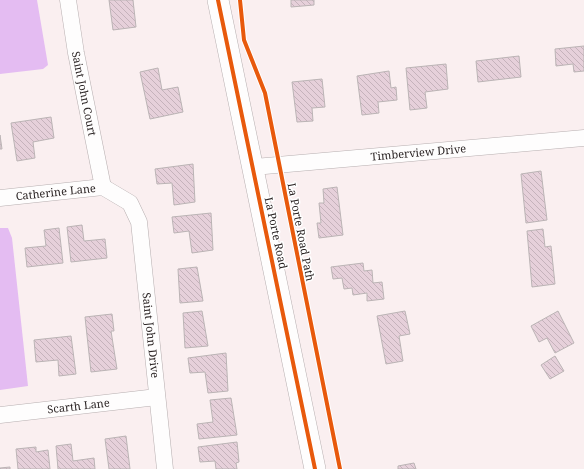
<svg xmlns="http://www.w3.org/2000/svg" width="584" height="469" font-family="'Noto Serif',serif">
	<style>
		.water { fill: #e4bcf2 }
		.building { fill: url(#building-back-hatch); stroke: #bbb4b5 }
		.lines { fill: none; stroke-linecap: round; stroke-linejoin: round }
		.minor-casing { stroke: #b7afb0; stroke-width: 17 }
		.tertiary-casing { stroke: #b7afb0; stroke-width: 22 }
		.minor { stroke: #fefdfd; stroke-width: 16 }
		.tertiary { stroke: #fefdfd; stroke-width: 21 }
		.cycleway-casing { stroke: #fff; stroke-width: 6 }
		.cycleway { stroke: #e8590c; stroke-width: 4 }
		.labels { text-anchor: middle; stroke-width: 3; stroke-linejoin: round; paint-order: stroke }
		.street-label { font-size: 11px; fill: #2c2525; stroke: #fff }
	</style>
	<defs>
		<pattern id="building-back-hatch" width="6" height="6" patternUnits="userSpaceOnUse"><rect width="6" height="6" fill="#e6d0da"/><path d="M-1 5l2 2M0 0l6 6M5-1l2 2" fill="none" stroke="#c5b2bb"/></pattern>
	</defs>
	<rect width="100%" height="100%" fill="#faeff0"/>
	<!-- water -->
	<g class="water">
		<polygon points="0,0 37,0 48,65 43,69 0,74"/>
		<polygon points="0,228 8,228 12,238 28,386 0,390"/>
	</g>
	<!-- building -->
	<g class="building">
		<polygon points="109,0 133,0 136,27 113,30"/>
		<polygon points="291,0 314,0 314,5 291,7"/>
		<polygon points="584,46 584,71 574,72 573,64 556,66 555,49"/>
		<polygon points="519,56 521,77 478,82 476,61"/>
		<polygon points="446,64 448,89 425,92 427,108 410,110 406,68"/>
		<polygon points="158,68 162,90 178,87 183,112 150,119 140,72"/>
		<polygon points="389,71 391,88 396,87 397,100 378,102 379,113 362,115 357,76"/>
		<polygon points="322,79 325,107 312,108 313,121 297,122 292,82"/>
		<polygon points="51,117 54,138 33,142 35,158 17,161 11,123"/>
		<polygon points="0,135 2,149 0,149"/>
		<polygon points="193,164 195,202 174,205 172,183 157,184 155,169"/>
		<polygon points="541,171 547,220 526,223 521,174"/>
		<polygon points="337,187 343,235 319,238 317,223 321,223 319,203 324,203 323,189"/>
		<polygon points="211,213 213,250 192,253 189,231 174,233 172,217"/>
		<polygon points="82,225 84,241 105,239 107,258 71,262 67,227"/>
		<polygon points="59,228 63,263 27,267 25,248 46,246 44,230"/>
		<polygon points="543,229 545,247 551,246 555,284 532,287 527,231"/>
		<polygon points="363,263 364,271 372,270 373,283 382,282 384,299 367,301 367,293 353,295 352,288 344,289 342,278 333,279 331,267"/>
		<polygon points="197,267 203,301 180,303 178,269"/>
		<polygon points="202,311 208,346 185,348 183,313"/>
		<polygon points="405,311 410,334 399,336 403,361 386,364 377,316"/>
		<polygon points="558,311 574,343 555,353 547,338 539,342 531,326"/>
		<polygon points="112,314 114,331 111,331 117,369 91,372 85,317"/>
		<polygon points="71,336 76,374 59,376 58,360 36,362 34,340"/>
		<polygon points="226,353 228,391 208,393 205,372 190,373 188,358"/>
		<polygon points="555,356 564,371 550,379 541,365"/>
		<polygon points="231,398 237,435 199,439 197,424 213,422 210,400"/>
		<polygon points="126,436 130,469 109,469 105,439"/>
		<polygon points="237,442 239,462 236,463 237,469 216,469 215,461 200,462 198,447"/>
		<polygon points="71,444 73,461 94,458 95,469 58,469 56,446"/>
		<polygon points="36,447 36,452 48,450 50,469 18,469 16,449"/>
		<polygon points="414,463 416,469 398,469 398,466"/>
		<polygon points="10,467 10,469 0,469 0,468"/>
	</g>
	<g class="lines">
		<defs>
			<g id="minor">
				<path id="s1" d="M68 0 76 53 103 187"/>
				<path id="s2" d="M253 167 584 138"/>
				<path id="s3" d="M0 198 103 187 130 203 139 222 165 469"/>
				<path id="s4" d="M0 415 157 397"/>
			</g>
			<polyline id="tertiary" points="218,0 315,469"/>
		</defs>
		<!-- minor casing -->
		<use href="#minor" class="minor-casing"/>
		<!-- tertiary casing -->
		<use href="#tertiary" class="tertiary-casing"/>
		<!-- minor -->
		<use href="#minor" class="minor"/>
		<!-- tertiary -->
		<use href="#tertiary" class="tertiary"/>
		<defs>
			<g id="cycleway">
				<polyline points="218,0 315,469"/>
				<polyline points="240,0 244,40 265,93 340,469"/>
			</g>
		</defs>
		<!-- cycleway casing -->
		<use href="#cycleway" class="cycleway-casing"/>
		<!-- cycleway -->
		<use href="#cycleway" class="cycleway"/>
	</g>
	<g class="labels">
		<!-- street labels -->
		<g class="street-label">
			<text dy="4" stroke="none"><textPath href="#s1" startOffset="95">Saint John Court</textPath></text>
			<text dy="4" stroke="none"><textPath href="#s2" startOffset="166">Timberview Drive</textPath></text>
			<text dy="4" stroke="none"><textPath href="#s3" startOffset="56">Catherine Lane</textPath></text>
			<text transform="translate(301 232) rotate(79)" y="4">La Porte Road Path</text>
			<text transform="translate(276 233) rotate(78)" y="4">La Porte Road</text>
			<text dy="4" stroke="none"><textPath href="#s3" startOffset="270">Saint John Drive</textPath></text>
			<text dy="4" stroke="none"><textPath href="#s4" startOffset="79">Scarth Lane</textPath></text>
		</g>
	</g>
</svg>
